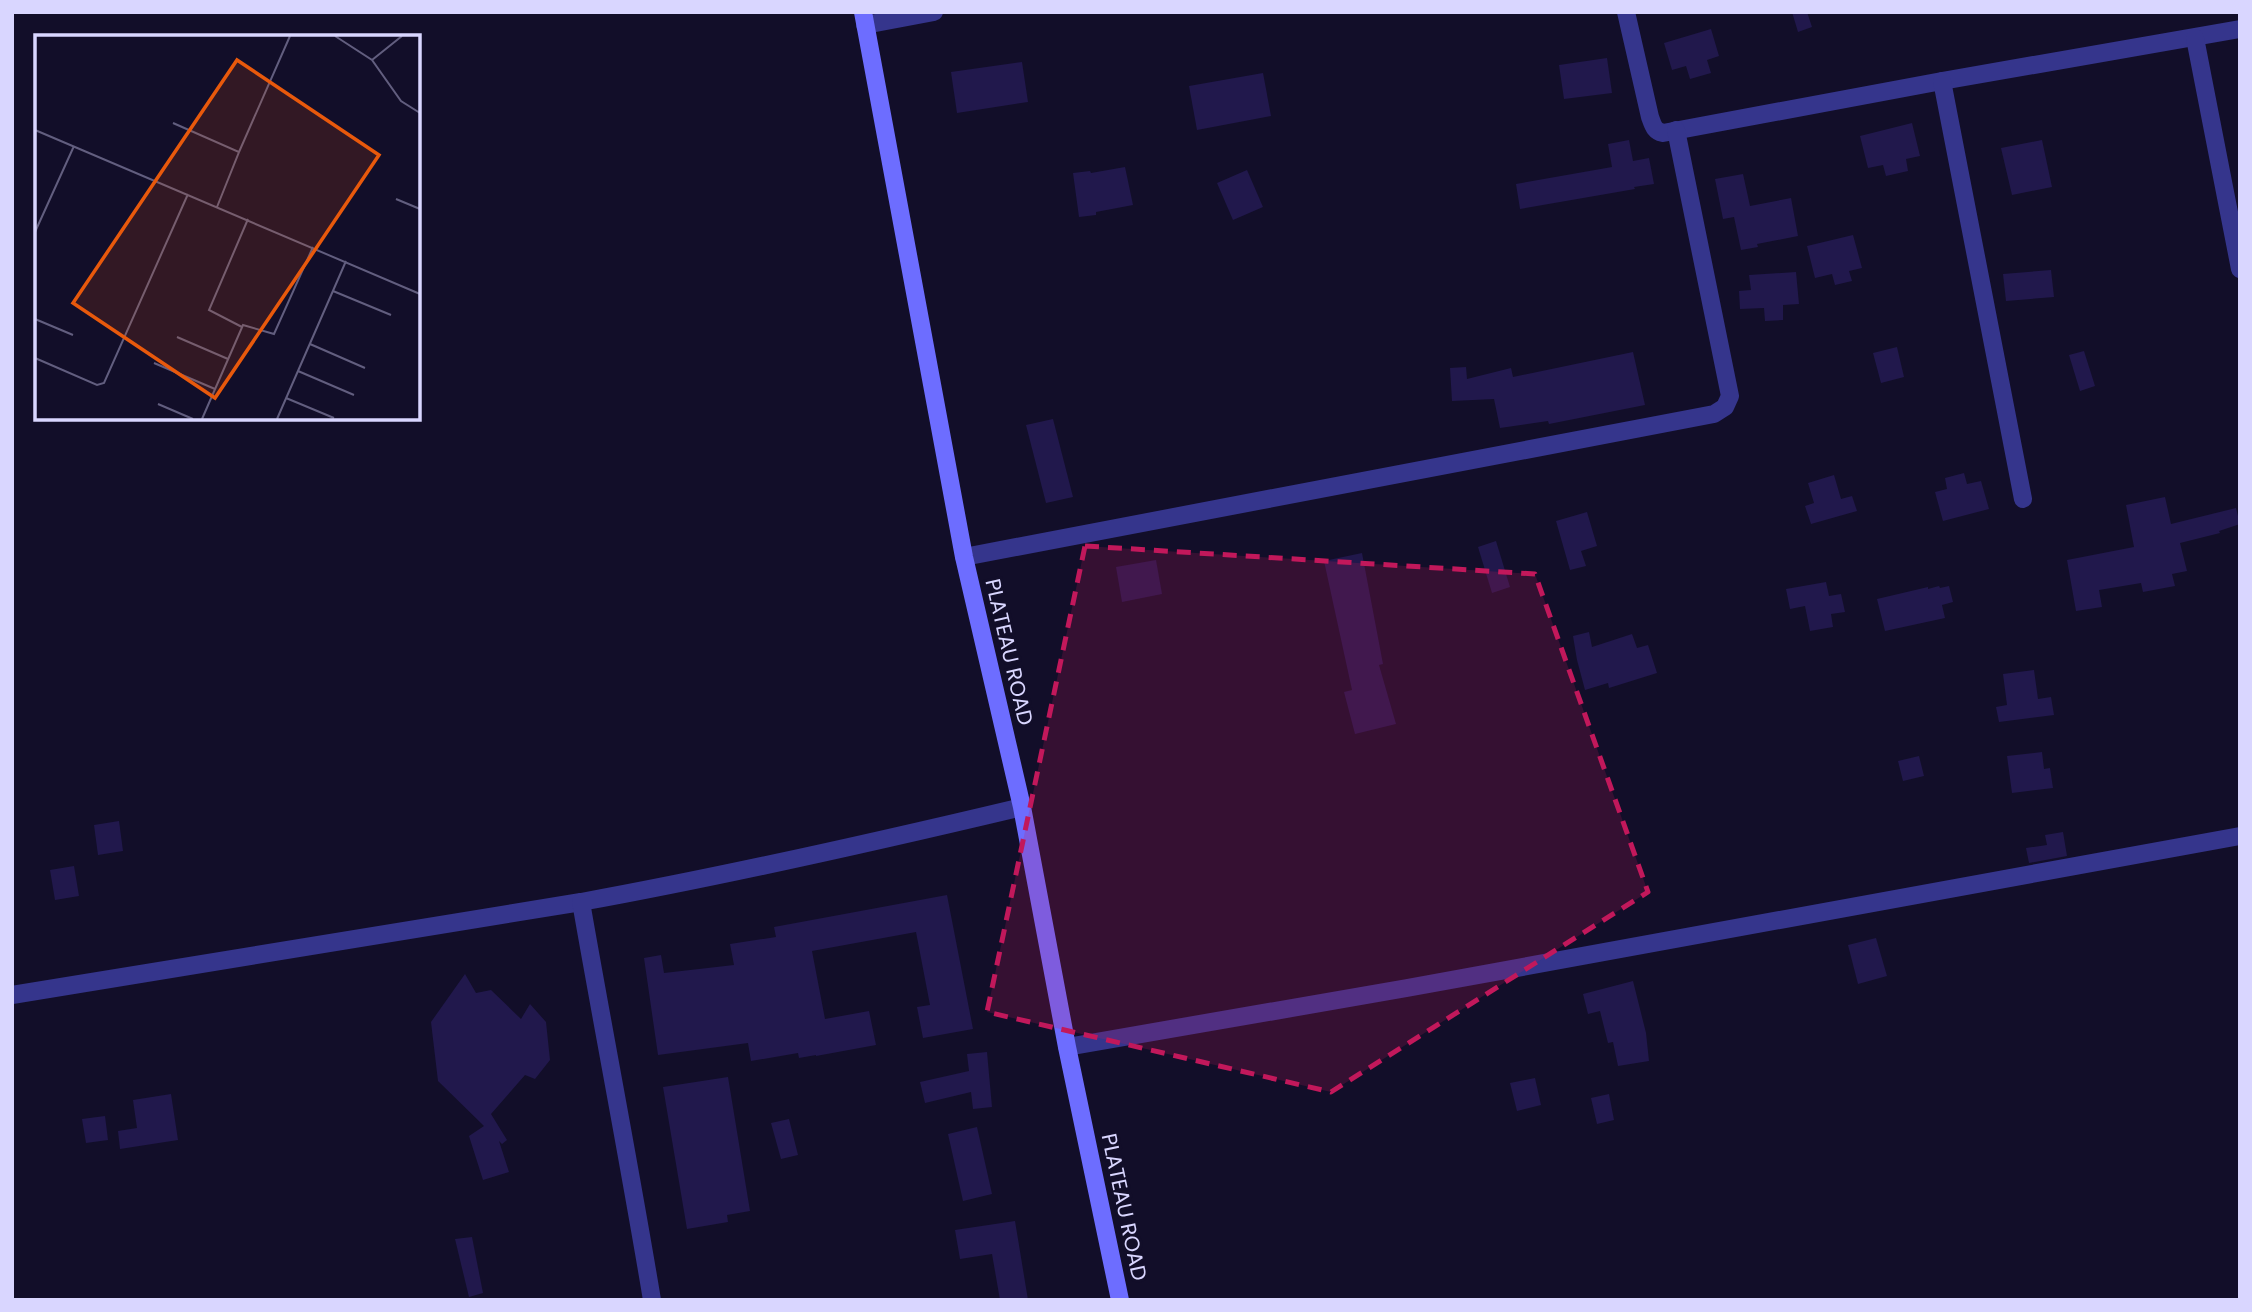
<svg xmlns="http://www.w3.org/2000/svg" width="2252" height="1312" font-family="Poppins,sans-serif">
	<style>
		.building { fill: #21184c }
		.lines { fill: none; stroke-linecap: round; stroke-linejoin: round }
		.street { stroke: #35358c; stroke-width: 18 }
		.secondary { stroke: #6d6dff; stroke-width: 18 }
		.marked { fill: #c2185b; fill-opacity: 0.2; stroke: #c2185b; stroke-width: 5; stroke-dasharray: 14 9; stroke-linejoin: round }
		.labels { text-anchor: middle; stroke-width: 6; stroke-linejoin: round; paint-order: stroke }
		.street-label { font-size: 21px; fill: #d9d6ff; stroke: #120e29 }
		.inset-road { fill: none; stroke: #625e7f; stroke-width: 2 }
		.view { fill: #e8590c; fill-opacity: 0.15; stroke: #e8590c; stroke-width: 3.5 }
		.inset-edge { fill: none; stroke: #d9d6ff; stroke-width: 3.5 }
	</style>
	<rect width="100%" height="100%" fill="#120e29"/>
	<!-- building -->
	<g class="building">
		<polygon points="1792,12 1807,12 1812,27 1798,32"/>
		<polygon points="1711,29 1719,56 1707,60 1711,73 1690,79 1686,66 1672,70 1664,43"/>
		<polygon points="1607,58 1612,93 1564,99 1559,65"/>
		<polygon points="1022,62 1028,102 957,113 951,72"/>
		<polygon points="1263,73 1271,116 1197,130 1189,86"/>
		<polygon points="1912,123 1920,156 1906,159 1908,171 1886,176 1883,165 1868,168 1860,136"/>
		<polygon points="1629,140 1633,161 1649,158 1654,184 1634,187 1635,189 1520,209 1516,184 1612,167 1608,144"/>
		<polygon points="2042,140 2052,187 2012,195 2001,148"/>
		<polygon points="1125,167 1133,205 1096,212 1096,215 1079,217 1073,173 1090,171 1091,173"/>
		<polygon points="1247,170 1263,207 1233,220 1217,183"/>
		<polygon points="1743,174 1750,206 1791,198 1798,236 1757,244 1758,247 1741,250 1734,217 1723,219 1715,179"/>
		<polygon points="1853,235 1862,268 1849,271 1852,281 1835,285 1832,274 1815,278 1807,246"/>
		<polygon points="2051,270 2054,297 2006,301 2003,274"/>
		<polygon points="1796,272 1799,304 1783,305 1783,320 1765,321 1764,308 1740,309 1739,291 1751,290 1749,275"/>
		<polygon points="1897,347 1904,377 1881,383 1873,353"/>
		<polygon points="2084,351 2095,386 2080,391 2069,355"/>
		<polygon points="1633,352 1645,405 1549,424 1548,421 1500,428 1494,399 1452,401 1450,368 1466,367 1467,379 1511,368 1513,377"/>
		<polygon points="1053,419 1073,497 1046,503 1026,425"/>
		<polygon points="1964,473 1967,484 1981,481 1989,509 1943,521 1935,492 1947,489 1945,478"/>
		<polygon points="1834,475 1841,499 1852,496 1857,511 1811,524 1805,506 1814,503 1808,483"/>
		<polygon points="2165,497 2171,524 2236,508 2240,524 2219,531 2220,533 2180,543 2187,571 2172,574 2175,586 2143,592 2141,583 2099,590 2102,607 2076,611 2067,560 2134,547 2126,505"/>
		<polygon points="1587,512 1597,546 1581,551 1586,566 1570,570 1556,521"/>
		<polygon points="1496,541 1510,587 1492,593 1478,547"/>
		<polygon points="1362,553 1383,664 1379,665 1396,724 1355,734 1344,692 1352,690 1324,561"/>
		<polygon points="1156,560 1162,594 1122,602 1116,567"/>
		<polygon points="1826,582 1829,596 1841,594 1845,612 1831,614 1833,627 1810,631 1805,606 1790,609 1786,589"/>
		<polygon points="1939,586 1940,588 1949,586 1953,602 1942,605 1945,618 1885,631 1877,599 1928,587 1928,589"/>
		<polygon points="1589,632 1592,647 1632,634 1637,648 1648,645 1657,673 1609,688 1608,683 1585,690 1577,660 1573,636"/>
		<polygon points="2034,670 2038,699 2051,697 2054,715 1999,722 1996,707 2007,705 2003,674"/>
		<polygon points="2042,752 2044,769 2050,768 2053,788 2012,793 2007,756"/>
		<polygon points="1919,756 1924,776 1903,781 1898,761"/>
		<polygon points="119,821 123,851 98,855 94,825"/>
		<polygon points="2063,832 2067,856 2029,863 2026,848 2047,845 2045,835"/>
		<polygon points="74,866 79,896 55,900 50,870"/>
		<polygon points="947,895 973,1029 923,1038 917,1007 930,1005 916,932 812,951 825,1019 869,1011 876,1045 816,1056 816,1055 799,1058 798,1053 751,1061 748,1043 658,1055 644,958 661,955 664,973 734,965 730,944 776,937 774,927"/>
		<polygon points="1876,938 1887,976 1858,984 1848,945"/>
		<polygon points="465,974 476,993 491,990 521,1019 530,1004 546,1022 550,1060 535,1079 525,1075 491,1114 507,1140 502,1144 499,1141 509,1172 483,1180 469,1136 484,1126 438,1081 431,1022"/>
		<polygon points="1633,981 1646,1033 1649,1061 1618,1066 1613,1042 1608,1043 1600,1011 1588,1014 1583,994"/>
		<polygon points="987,1052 992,1107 973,1109 971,1092 925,1103 920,1082 969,1071 967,1054"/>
		<polygon points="728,1077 750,1211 727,1215 728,1222 687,1229 663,1087"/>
		<polygon points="1535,1078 1541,1105 1517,1111 1510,1083"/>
		<polygon points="171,1094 178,1140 120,1149 118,1131 137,1128 133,1100"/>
		<polygon points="1609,1094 1614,1120 1597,1124 1591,1098"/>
		<polygon points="105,1116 108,1140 86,1143 82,1119"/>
		<polygon points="789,1119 798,1155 781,1159 771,1123"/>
		<polygon points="977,1127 992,1194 963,1201 948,1134"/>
		<polygon points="1015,1221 1028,1300 1000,1300 992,1254 960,1259 955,1230"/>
		<polygon points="472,1237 483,1293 469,1297 455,1239"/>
	</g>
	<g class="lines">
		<!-- street -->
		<g class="street">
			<path d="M1626 12 1650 117C1653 125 1654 131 1663 133L1942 81 2240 29"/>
			<polyline points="865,25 934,12"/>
			<polyline points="2195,38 2240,269"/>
			<polyline points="1942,81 2023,499"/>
			<polyline points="964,557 1714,414 1725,407 1730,396 1676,130"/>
			<polyline points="12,995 581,902"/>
			<polyline points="1067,1047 1407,988 2240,836"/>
			<path d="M652 1300C630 1167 604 1034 581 902 729 875 875 842 1022 807"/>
		</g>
		<!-- secondary -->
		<polyline class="secondary" points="863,12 964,557 1022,807 1067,1047 1120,1300"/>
	</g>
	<!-- marked area -->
	<path class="marked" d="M1085 546 1535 574 1648 892 1331 1092 987 1012Z"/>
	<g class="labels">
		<!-- street labels -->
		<g class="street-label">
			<text transform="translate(1009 652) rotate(77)" y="7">PLATEAU ROAD</text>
			<text transform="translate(1124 1207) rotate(78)" y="7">PLATEAU ROAD</text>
		</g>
	</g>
	<!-- overview -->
	<g transform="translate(35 35)">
		<rect width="385" height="385" fill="#120e29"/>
		<path class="inset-road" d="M300 1 337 25 366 66 385 78M337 25 367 1M138 88 204 117 182 172M0 95 385 259M204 117 255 1M361 164 385 174M0 197 39 111M298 256 356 280M0 284 38 300M207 292 174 275 213 184M142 302 193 324M275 309 330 333M0 323 62 350 69 348 153 159M119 328 180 354M263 336 319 360M251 363 299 383M123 369 158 384M167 384 208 290 239 299 278 212M242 384 311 226"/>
		<path class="view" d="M202 25 344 120 180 363 38 268Z"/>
		<rect width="385" height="385" class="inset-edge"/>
	</g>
	<!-- border -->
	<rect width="2252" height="1312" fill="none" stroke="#d9d6ff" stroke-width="28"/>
</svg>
